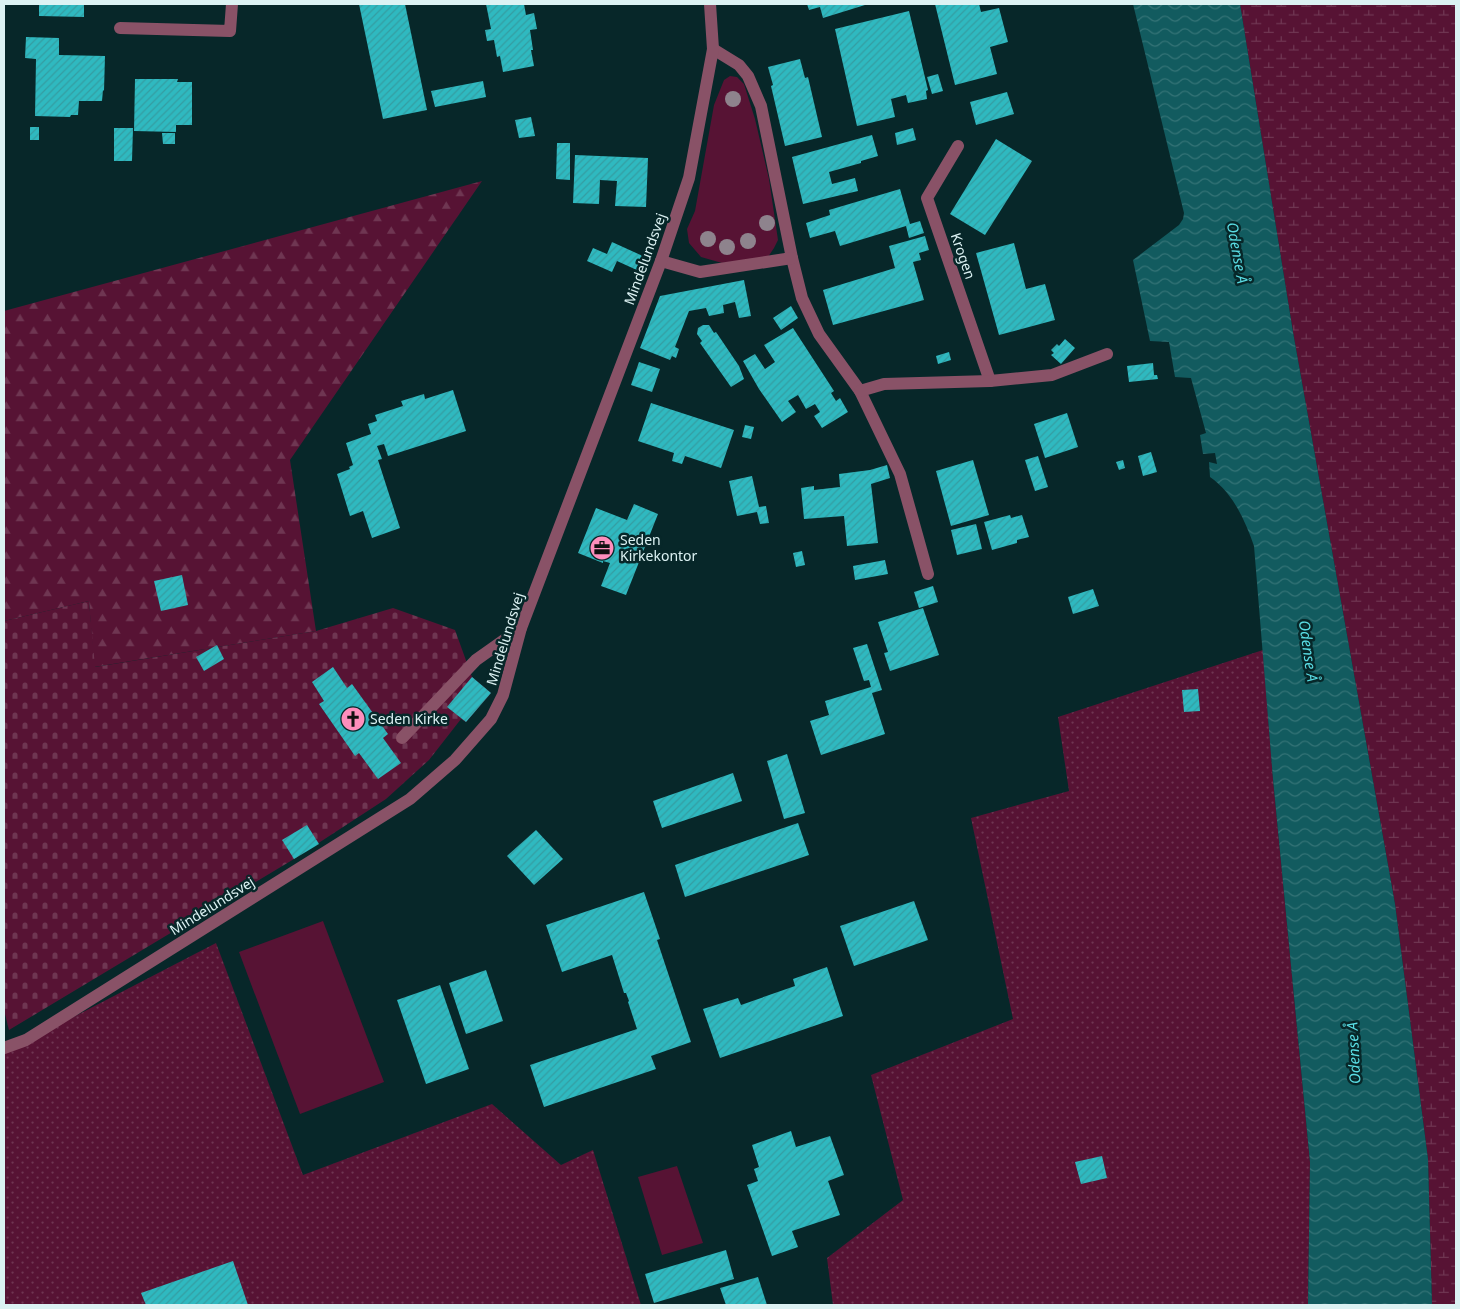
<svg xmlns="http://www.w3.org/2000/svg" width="1460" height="1309" font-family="'Noto Sans',sans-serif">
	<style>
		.grass { fill: url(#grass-dots) }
		.forest { fill: url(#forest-firs) }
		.wetland { fill: url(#wetland-marsh) }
		.cemetery { fill: url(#cemetery-stones) }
		.green { fill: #571334 }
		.water { fill: url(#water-waves) }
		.building { fill: url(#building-hatch) }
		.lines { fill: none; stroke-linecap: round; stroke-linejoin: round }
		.service { stroke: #895267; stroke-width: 12 }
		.minor { stroke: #895267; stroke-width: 12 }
		.tree { fill: #8e838d }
		.labels { text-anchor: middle; stroke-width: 5; stroke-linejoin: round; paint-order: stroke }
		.street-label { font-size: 14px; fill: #dcf2f3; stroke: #072729 }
		.poi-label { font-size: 14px; fill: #dcf2f3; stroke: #072729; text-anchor: start }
		.water-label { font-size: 15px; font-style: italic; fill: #59dce3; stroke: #072729 }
	</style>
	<defs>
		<pattern id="grass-dots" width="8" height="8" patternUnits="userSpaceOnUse" patternTransform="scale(1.25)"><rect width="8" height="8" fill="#571334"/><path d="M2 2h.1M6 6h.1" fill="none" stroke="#6f3652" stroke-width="1.8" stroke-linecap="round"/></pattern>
		<pattern id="forest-firs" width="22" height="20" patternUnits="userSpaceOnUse" patternTransform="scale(1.25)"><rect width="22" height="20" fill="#571334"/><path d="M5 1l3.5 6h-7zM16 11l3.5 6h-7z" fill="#6f3652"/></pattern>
		<pattern id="wetland-marsh" width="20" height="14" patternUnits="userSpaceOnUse" patternTransform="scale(1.25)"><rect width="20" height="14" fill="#571334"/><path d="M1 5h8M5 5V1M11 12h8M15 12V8" fill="none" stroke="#6f3652"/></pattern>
		<pattern id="cemetery-stones" width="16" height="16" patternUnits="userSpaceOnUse" patternTransform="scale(1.25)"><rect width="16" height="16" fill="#571334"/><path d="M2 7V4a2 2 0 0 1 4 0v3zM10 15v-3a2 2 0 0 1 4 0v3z" fill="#6f3652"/></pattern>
		<pattern id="water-waves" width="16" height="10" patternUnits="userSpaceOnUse" patternTransform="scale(1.25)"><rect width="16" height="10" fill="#125b5f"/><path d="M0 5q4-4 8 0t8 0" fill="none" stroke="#347376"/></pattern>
		<pattern id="building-hatch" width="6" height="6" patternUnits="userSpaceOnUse" patternTransform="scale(1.25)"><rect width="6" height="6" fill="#2fb9c0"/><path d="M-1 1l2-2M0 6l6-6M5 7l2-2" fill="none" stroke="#349da2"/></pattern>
	</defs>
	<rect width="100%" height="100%" fill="#072729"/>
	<!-- grass -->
	<g class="grass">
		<polygon points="1263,650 1273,779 1310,1162 1308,1305 833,1305 827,1258 903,1200 871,1075 1013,1019 971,818 1069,791 1058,717"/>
		<polygon points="216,943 303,1175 492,1104 561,1165 593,1150 641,1305 4,1305 4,1053"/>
	</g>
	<!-- forest -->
	<polygon class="forest" points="482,181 290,460 316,631 94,667 89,601 4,621 4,311"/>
	<!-- wetland -->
	<polygon class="wetland" points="1240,4 1456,4 1456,1305 1432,1305 1428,1159 1395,904 1293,332"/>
	<!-- cemetery -->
	<polygon class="cemetery" points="89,601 95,667 316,631 393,608 455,630 472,677 491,693 466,722 461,719 429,760 386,799 294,859 9,1030 4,1010 4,621"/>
	<!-- green -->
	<g class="green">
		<polygon points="730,76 737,77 744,84 755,119 769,179 778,240 774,248 768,257 722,263 701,257 689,243 687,229 695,211 714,105 724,80"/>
		<polygon points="323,921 384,1082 300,1114 239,952"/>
		<polygon points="677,1166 703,1243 662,1255 638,1177"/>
	</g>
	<!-- water -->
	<path class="water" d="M1133 4H1240L1293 332 1395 904 1428 1159 1432 1305H1308L1310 1162 1273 779 1254 546C1245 520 1233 493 1210 477L1209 462 1217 464 1215 453 1203 454 1200 435 1206 433 1191 378 1175 377 1169 342 1150 341 1133 260 1179 225 1183 219 1184 213Z"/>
	<!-- building -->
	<g class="building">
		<polygon points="39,4 84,4 84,17 39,16"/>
		<polygon points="359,4 405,4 427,110 383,119"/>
		<polygon points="486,4 524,4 526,15 534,13 537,29 530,30 533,50 531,50 534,66 503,72 500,56 497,57 494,40 487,41 485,30 491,29"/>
		<polygon points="807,4 864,4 865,5 823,18 820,7 809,10"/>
		<polygon points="935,4 979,4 981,12 999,8 1008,42 990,47 997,74 955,85"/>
		<polygon points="909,11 928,90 926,91 927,99 908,103 906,95 891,99 895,117 857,126 835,29"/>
		<polygon points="26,37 59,38 59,55 105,56 104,91 103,90 102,101 79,101 78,115 71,115 70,117 35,116 36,59 25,58"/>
		<polygon points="800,59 805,78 808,77 822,137 785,146 771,86 773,85 768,67"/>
		<polygon points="938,74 943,91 932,94 927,77"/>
		<polygon points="135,79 178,79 177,82 192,82 192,125 176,125 176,132 134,131"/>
		<polygon points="483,81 486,97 435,107 431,91"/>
		<polygon points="1007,92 1014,114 976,125 970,102"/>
		<polygon points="531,117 535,136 519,138 515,120"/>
		<rect x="30" y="127" width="9" height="13"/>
		<polygon points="114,128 133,128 132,161 114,161"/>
		<polygon points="913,128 916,140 897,145 895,133"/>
		<polygon points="162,133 175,133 175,144 163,144"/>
		<polygon points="872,135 878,156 861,161 861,163 829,172 832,184 855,178 858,191 803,204 792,157"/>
		<polygon points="996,139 1032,161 985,235 950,214"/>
		<polygon points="557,143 570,143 570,180 556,179"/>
		<polygon points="575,155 648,158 646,207 615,206 617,181 600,180 599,204 573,203"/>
		<polygon points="900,189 910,224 920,221 924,233 909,238 906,226 840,246 835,231 810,238 806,223 830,215 829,210"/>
		<polygon points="925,236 929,250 919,253 921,260 913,262 924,300 833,325 823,290 895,268 889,246"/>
		<polygon points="612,242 645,257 639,271 617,261 612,272 587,261 593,248 607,254"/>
		<polygon points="1014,243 1026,289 1045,284 1055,320 999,335 976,253"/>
		<polygon points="744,280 751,316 739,318 735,302 723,305 724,313 709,316 706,308 689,311 675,347 679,349 676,358 672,356 670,360 640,348 660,296"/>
		<polygon points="791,306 798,318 781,330 773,318"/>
		<polygon points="703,325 709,325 714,333 716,332 739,366 744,379 731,387 700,343 702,341 697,334 698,328"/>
		<polygon points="793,328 834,391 831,393 836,401 840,398 848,412 822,428 814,416 820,412 815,404 806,409 798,395 788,401 796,412 782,422 759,389 743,361 755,354 765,369 775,362 764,345"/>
		<polygon points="1065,339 1075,348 1061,364 1051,355 1054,353 1051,350 1057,344 1059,346"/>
		<polygon points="949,352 951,360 938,364 936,356"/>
		<polygon points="639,362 660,369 652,392 631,385"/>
		<polygon points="1153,363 1154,375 1157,375 1158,379 1129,382 1127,366"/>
		<polygon points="453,390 466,431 388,456 384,444 377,446 382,459 378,460 400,528 372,538 363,511 350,516 337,474 350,469 349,467 353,465 346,443 371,434 368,424 377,421 375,415 403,406 401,401 424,394 425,399"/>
		<polygon points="651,403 734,430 721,468 685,456 682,464 672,461 674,453 638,441"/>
		<polygon points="1067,413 1078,447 1045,458 1034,424"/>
		<polygon points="745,425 754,427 751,439 742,437"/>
		<polygon points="1151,452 1157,472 1143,476 1138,456"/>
		<polygon points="1038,456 1048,487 1035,491 1025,460"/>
		<polygon points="973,460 989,515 951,526 936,471"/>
		<polygon points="1123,460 1125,468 1119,470 1116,462"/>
		<polygon points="887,465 890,478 871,484 878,543 847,546 844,516 804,519 801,488 814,486 814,490 840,487 839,474 870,470"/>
		<polygon points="752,476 759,507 766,506 769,523 760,524 757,512 737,516 729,481"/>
		<polygon points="634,504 658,514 626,595 601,586 610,563 603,561 603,563 578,553 596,508 627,520"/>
		<polygon points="1010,515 1011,518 1022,515 1029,537 1017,540 1017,543 992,550 984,522"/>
		<polygon points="976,524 982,549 957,555 951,530"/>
		<polygon points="802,551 805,565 796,567 793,553"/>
		<polygon points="885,560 888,574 855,580 853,566"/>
		<polygon points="182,575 188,605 161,611 154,581"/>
		<polygon points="933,586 938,602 919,608 914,592"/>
		<polygon points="1093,589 1099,606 1073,614 1068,597"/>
		<polygon points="923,608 939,655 890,671 884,653 888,652 878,622"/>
		<polygon points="867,644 882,690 872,693 885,734 821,755 810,721 829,715 825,701 871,687 869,680 864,681 853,648"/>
		<polygon points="217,645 224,659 204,671 196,657"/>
		<polygon points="333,667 347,688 352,684 388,734 383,738 401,763 378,779 359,753 355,756 319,704 324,701 312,682"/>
		<polygon points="472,677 491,693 466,722 447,707"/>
		<polygon points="1198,689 1200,711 1184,712 1182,690"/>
		<polygon points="787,754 805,813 784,819 767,761"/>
		<polygon points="733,773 742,801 662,828 653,801"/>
		<polygon points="798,823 809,855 685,897 675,865"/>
		<polygon points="307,825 319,844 294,859 282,840"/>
		<polygon points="536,830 563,859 534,885 507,856"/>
		<polygon points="644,892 660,939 657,940 691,1042 651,1056 656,1069 544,1107 530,1065 637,1029 628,1002 629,1001 626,993 624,993 612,955 562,972 546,925"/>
		<polygon points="914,901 928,940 854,966 840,926"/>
		<polygon points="827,967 843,1016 720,1058 703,1009 738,998 741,1005 795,986 793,979"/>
		<polygon points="486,970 503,1021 466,1034 449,983"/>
		<polygon points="440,985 469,1069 426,1084 397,1000"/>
		<polygon points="791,1131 796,1147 830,1136 844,1175 828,1181 840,1215 792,1231 798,1247 772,1256 747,1185 758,1181 754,1169 759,1167 752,1145"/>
		<polygon points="1102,1156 1107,1178 1081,1184 1075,1162"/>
		<polygon points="726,1250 734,1279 654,1303 645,1274"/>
		<polygon points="233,1261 248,1305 146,1305 141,1293"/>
		<polygon points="758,1277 767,1305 726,1305 720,1288"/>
	</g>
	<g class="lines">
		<!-- service -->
		<polyline class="service" points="402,738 476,660 521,628"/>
		<!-- minor -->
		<g class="minor">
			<polyline points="120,28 230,31 232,4"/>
			<polyline points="713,49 739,65 748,76 761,106 792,258 802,298 819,334 860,391 900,474 928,574"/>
			<polyline points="958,146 927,198 990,381"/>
			<polyline points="661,261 700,272 792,258"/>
			<polyline points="860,391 884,384 990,381 1052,375 1107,354"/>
			<polyline points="4,1048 26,1040 410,799 455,760 491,719 503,695 521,628 661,261 689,178 713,49 710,4"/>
		</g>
	</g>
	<!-- trees -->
	<g class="tree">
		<circle cx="733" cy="99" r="8"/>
		<circle cx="767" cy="223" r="8"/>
		<circle cx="708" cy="239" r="8"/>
		<circle cx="748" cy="241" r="8"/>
		<circle cx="727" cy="247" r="8"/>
	</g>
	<!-- icons -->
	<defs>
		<symbol id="office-disc" viewBox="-11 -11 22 22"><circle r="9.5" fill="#fe8ebc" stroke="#072729"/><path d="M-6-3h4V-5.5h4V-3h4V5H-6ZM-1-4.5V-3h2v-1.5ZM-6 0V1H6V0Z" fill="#111"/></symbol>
		<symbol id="church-disc" viewBox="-11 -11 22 22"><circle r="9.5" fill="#fe8ebc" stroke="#072729"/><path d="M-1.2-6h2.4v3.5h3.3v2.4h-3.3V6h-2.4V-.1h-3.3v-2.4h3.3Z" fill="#111"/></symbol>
	</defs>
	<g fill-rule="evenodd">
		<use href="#office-disc" x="588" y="534" width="28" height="28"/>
		<use href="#church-disc" x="339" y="705" width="28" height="28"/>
	</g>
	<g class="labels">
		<!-- street labels -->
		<g class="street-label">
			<text transform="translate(963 256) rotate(71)" y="5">Krogen</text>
			<text transform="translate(645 259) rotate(-70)" y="5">Mindelundsvej</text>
			<text transform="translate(505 639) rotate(-73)" y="5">Mindelundsvej</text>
			<text transform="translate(212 906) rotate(-32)" y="5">Mindelundsvej</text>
		</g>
		<!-- poi labels -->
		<g class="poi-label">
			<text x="620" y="545">Seden<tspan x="620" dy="16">Kirkekontor</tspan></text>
			<text x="370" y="724">Seden Kirke</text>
		</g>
		<!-- water labels -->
		<g class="water-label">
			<text transform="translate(1237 253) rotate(80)" y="5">Odense Å</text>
			<text transform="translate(1308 651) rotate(82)" y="5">Odense Å</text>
			<text transform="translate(1354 1053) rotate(-93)" y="5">Odense Å</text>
		</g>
	</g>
	<!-- border -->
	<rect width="1460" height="1309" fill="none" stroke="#dcf2f3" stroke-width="10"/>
</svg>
